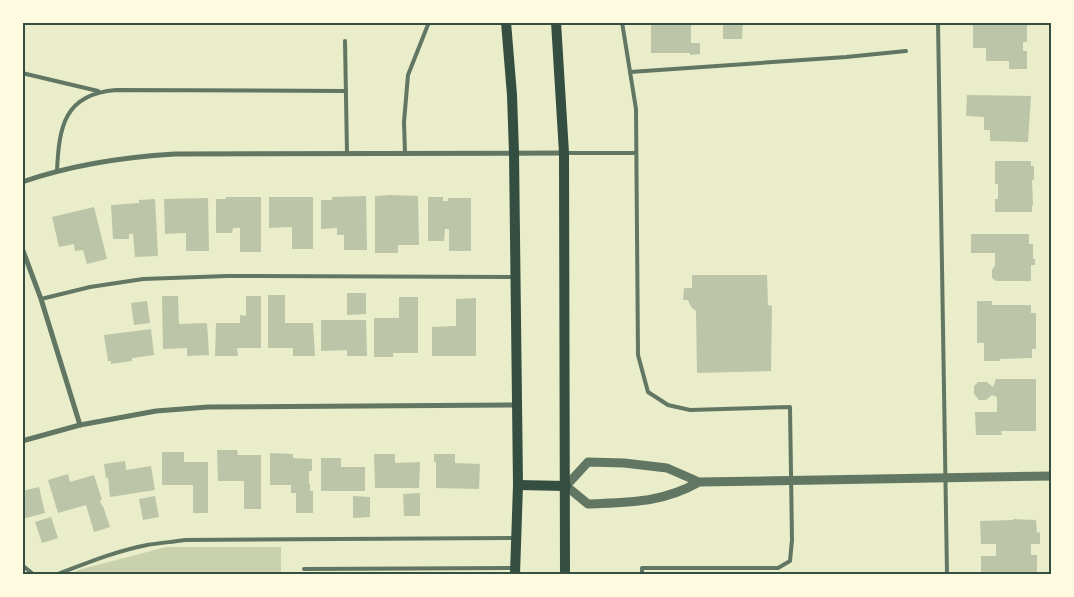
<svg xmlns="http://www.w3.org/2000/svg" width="1074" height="597" font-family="'Varela Round',sans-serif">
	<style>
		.green { fill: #cad2ad }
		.building { fill: #bcc5a7 }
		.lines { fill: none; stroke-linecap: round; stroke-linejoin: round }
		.service { stroke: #617663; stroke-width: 4 }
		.minor { stroke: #617663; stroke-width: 5 }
		.tertiary { stroke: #617663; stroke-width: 9 }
		.secondary { stroke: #344e41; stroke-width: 10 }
		.neatline { fill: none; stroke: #344e41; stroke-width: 2 }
	</style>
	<rect width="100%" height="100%" fill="#e9edc9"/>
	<!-- green -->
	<polygon class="green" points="166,547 281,547 281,574 74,574 78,570"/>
	<!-- building -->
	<g class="building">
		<polygon points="651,22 691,22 691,43 700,43 700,54 690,55 690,53 651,53"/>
		<polygon points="723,22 743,22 742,39 723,39"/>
		<polygon points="986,22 1027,22 1027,42 1023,42 1023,51 1027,51 1027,69 1009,69 1009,61 986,61 986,48 973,48 973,25 986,25"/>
		<polygon points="967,95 1031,96 1028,142 990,141 990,130 984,130 984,117 966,116"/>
		<polygon points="995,161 1031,161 1031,166 1034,166 1034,180 1032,180 1033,205 1032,206 1032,212 995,212 995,199 998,199 998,184 995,184"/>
		<polygon points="390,195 418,196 419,245 398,245 398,253 375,253 375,196"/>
		<polygon points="366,196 367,250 344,250 344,235 337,235 337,228 321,229 321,200 332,200 332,197"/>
		<polygon points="226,197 261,197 261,252 240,252 240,228 233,228 232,233 216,233 216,199 226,199"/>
		<polygon points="269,197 313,197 313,249 292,249 292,227 269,228"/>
		<polygon points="428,197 443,197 443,201 448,201 448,198 471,198 471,251 449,251 449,229 445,229 444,241 428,241"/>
		<polygon points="208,198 209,251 186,251 186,233 165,234 164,199"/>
		<polygon points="155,199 158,256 135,257 133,234 129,234 129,239 113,239 111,205 139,203 139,200"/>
		<polygon points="94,207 107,259 87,264 83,250 75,251 74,244 59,247 52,217"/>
		<polygon points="971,234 1029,234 1029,244 1033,244 1033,259 1035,259 1035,265 1031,265 1031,281 996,281 992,278 992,270 995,266 995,253 971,253"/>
		<polygon points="692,275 767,275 768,305 772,306 771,371 697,373 696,311 691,307 688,300 683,300 684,288 692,288"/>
		<polygon points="347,293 366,293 366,314 347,315"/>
		<polygon points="268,295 285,295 285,323 313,323 315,356 293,356 293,348 268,348"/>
		<polygon points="162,296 178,296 179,324 207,323 209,355 187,356 187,348 163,349"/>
		<polygon points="246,296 261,296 261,348 237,348 238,356 215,356 216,323 240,323 240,315 246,316"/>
		<polygon points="399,297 418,297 418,353 393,353 393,357 374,357 374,318 399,318"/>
		<polygon points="476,298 476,356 432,356 432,327 456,326 456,299"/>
		<polygon points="147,301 150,323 134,325 131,303"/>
		<polygon points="977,301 992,301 992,305 1031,305 1031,313 1036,313 1036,349 1032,349 1032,358 1000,359 1000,361 984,361 984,343 977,343"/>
		<polygon points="321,320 366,320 367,356 347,356 347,350 321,351"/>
		<polygon points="151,329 154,355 132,358 132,361 111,364 111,361 108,361 104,335"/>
		<polygon points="996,379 1036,379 1036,431 1001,431 1002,435 976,435 975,412 997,412 997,397 992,395 986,400 979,400 974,394 974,386 978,382 987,382 993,387"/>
		<polygon points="217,450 237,450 238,455 261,455 261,509 244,509 244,481 218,481"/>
		<polygon points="162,452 184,452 184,462 208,462 208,513 193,513 193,485 162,485"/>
		<polygon points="270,453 293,454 293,458 312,459 312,471 309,471 309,484 310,484 310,491 313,491 313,513 296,513 296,493 291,493 291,485 270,485"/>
		<polygon points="374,454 395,454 395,463 420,462 419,488 375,488"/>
		<polygon points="434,454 455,454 455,463 480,464 479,489 436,488 436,462 434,462"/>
		<polygon points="321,458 341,458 341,467 365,467 365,491 321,491"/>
		<polygon points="125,461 126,470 151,466 155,490 110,497 108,478 106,478 104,464"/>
		<polygon points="68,474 70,482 94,475 102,500 100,501 102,506 103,506 110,527 94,532 86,505 58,513 48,480"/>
		<polygon points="39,487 45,513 22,519 22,491"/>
		<polygon points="420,493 420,516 404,516 403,494"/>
		<polygon points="155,496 159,517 143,520 139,499"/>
		<polygon points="353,496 370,497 370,517 353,518"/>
		<polygon points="51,517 58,538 42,543 35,522"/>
		<polygon points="1013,519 1036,520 1037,533 1040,532 1040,544 1031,544 1031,555 1037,555 1037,574 981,574 981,556 996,556 996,544 981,544 980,521 1013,520"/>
	</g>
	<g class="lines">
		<!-- service -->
		<g class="service">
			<polyline points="622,22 636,109 638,355 648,392 668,405 690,410 790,407 792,540 790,561 778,568 642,568 642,574"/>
			<polyline points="938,22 947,574"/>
			<polyline points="345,41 347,153"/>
			<polyline points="630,72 846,57 906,51"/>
			<polyline points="22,73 98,91"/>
			<polyline points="405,153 404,122 408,75 429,22"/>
			<polyline points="564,153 636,153"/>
			<path d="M57 171C59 127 64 94 116 90L346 91"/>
			<polyline points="41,299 90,287 143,279 227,276 513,277"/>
			<polyline points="22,565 33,574"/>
			<polyline points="304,569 514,568"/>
			<path d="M58 574C87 563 116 551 147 545 159 543 172 542 185 540L515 538"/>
		</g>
		<!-- minor -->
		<g class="minor">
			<path d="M22 182C71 165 124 157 175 154L564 153"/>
			<polyline points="22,248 41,299 80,425"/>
			<polyline points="22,441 80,425 156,411 208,407 517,405"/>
		</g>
		<!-- tertiary -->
		<path class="tertiary" d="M699 482C662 503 630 502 588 504L566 486 588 462 624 463 667 468 699 482 1052 476"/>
		<!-- secondary -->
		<g class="secondary">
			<polyline points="506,22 512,95 514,153 518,485 515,574"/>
			<polyline points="556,22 564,153 565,574"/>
			<polyline points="518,485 566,486"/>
		</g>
	</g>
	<!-- border -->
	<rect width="1074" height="597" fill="none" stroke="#fefae0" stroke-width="48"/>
	<rect x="24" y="24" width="1026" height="549" class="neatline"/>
</svg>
